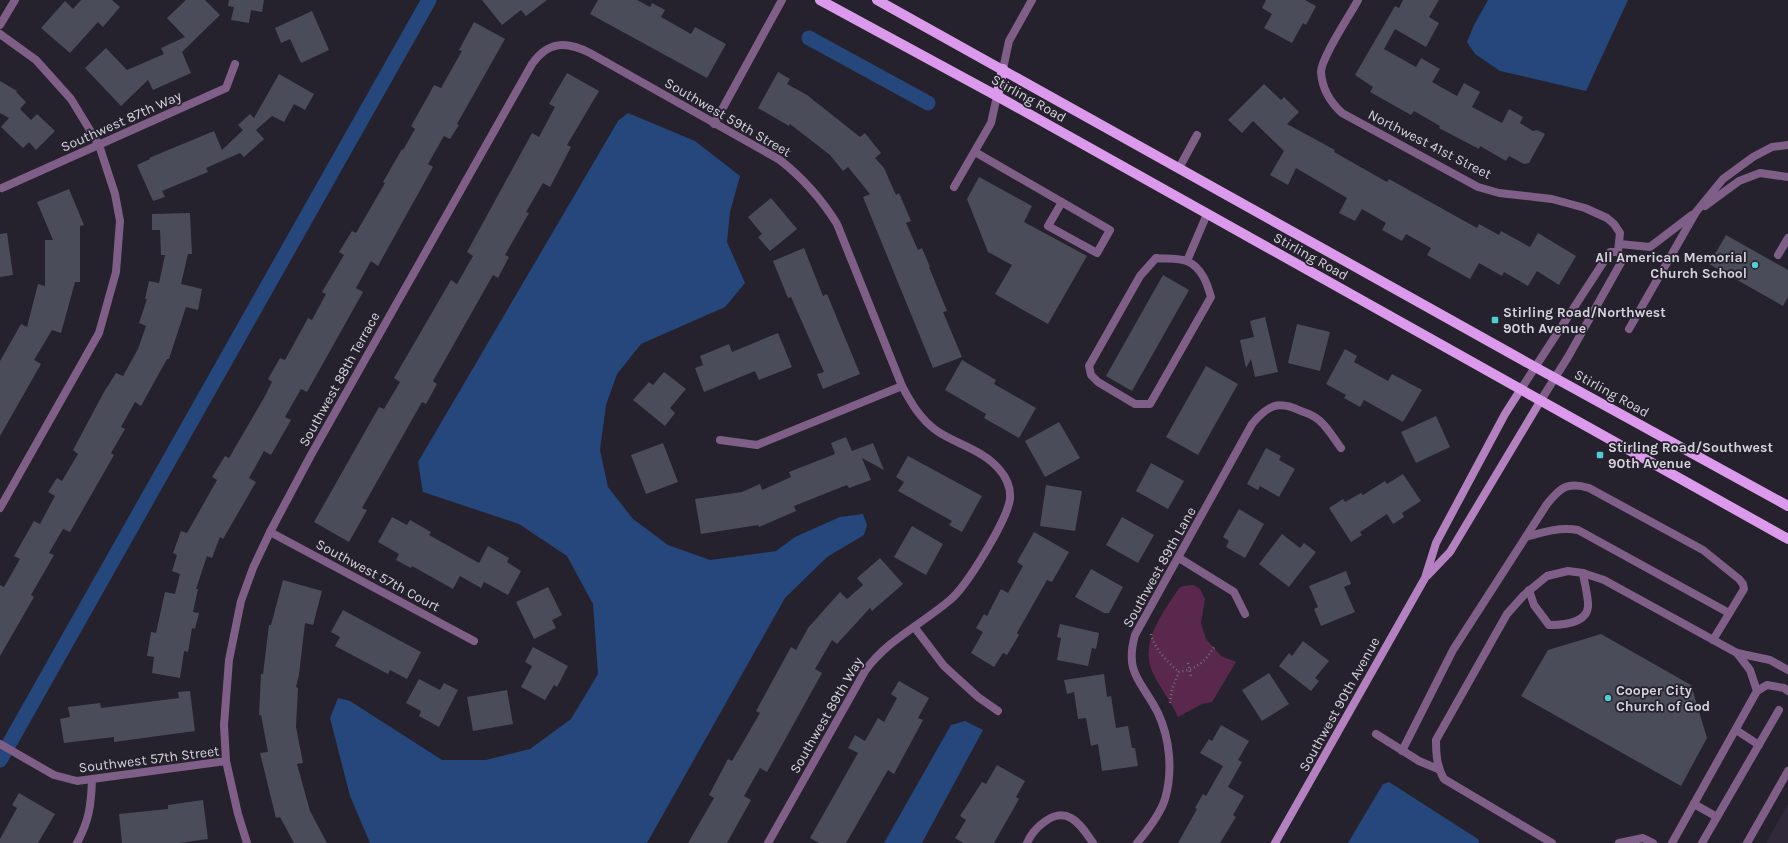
<svg xmlns="http://www.w3.org/2000/svg" width="1788" height="843" font-family="Karla,sans-serif">
	<style>
		.built { fill: #2f293a }
		.green { fill: #5a284c }
		.water { fill: #26477b }
		.lines { fill: none; stroke-linecap: round; stroke-linejoin: round }
		.canal { stroke: #26477b; stroke-width: 15 }
		.building { fill: #4b4c59 }
		.path { stroke: #736f7a; stroke-width: 2.5; stroke-dasharray: 1 3; stroke-linecap: butt }
		.lane { stroke: #7f5f87; stroke-width: 8 }
		.street { stroke: #7f5f87; stroke-width: 8 }
		.secondary { stroke: #b380c0; stroke-width: 8 }
		.primary { stroke: #dc9aec; stroke-width: 10 }
		.poi-dot { fill: #51ccd1; stroke: #25212d; stroke-width: 1.5 }
		.labels { text-anchor: middle; stroke-width: 3.5; stroke-linejoin: round; paint-order: stroke }
		.street-label { font-size: 14px; fill: #d5d3db; stroke: #25212d }
		.poi-label { font-size: 14px; font-weight: bold; fill: #d5d3db; stroke: #25212d; text-anchor: start }
	</style>
	<rect width="100%" height="100%" fill="#25212d"/>
	<!-- built -->
	<polygon class="built" points="1788,804 1788,843 1766,843"/>
	<!-- green -->
	<path class="green" d="M1194 585 1200 589 1205 599 1201 623 1206 639 1221 656 1236 662 1212 702 1202 704 1178 717C1171 701 1159 687 1152 671 1140 641 1163 613 1179 588L1183 586Z"/>
	<!-- water -->
	<g class="water">
		<polygon points="1488,0 1628,0 1586,91 1500,71 1475,54 1467,42 1474,25"/>
		<polygon points="628,113 695,141 740,176 730,212 727,242 745,283 725,307 641,344 617,374 606,405 600,450 608,487 633,519 668,545 710,560 776,551 795,537 840,517 863,514 867,525 864,535 827,557 785,598 647,843 370,843 350,796 330,718 338,698 350,701 442,760 486,760 530,749 571,719 598,674 593,604 567,556 519,524 423,492 418,462 618,121"/>
		<polygon points="965,721 983,730 922,843 884,843 951,725"/>
		<polygon points="1389,782 1478,839 1479,843 1348,843 1383,784"/>
	</g>
	<g class="lines">
		<!-- canal -->
		<g class="canal">
			<polyline points="809,38 928,103"/>
			<polyline points="0,760 429,0"/>
		</g>
	</g>
	<!-- building -->
	<g class="building">
		<polygon points="81,0 112,0 120,7 103,27 98,22 70,53 41,28 65,1 73,9"/>
		<polygon points="186,0 205,0 220,15 182,52 191,73 153,90 148,80 121,106 85,68 106,48 127,70 164,54 161,48 185,37 167,18"/>
		<polygon points="229,0 264,0 262,12 251,10 249,23 231,20 234,7 228,6"/>
		<polygon points="482,0 547,0 526,16 521,10 502,25"/>
		<polygon points="598,0 637,0 650,7 652,3 665,10 661,17 691,34 695,27 726,44 707,78 590,14"/>
		<polygon points="1266,0 1305,0 1316,6 1306,25 1303,23 1292,43 1264,28 1272,14 1262,8"/>
		<polygon points="1403,0 1439,0 1429,17 1439,23 1426,47 1395,29 1384,49 1416,67 1421,58 1440,69 1432,82 1457,96 1464,83 1480,92 1472,107 1502,123 1509,109 1523,117 1520,123 1533,131 1537,130 1545,134 1529,163 1524,164 1509,156 1506,161 1480,146 1479,149 1439,128 1440,126 1414,111 1411,115 1370,92 1373,87 1355,75 1395,6 1399,8"/>
		<polygon points="312,11 329,50 301,63 290,39 281,43 275,28"/>
		<polygon points="474,22 505,39 457,124 459,125 450,139 444,136 428,164 433,167 378,266 371,261 356,288 363,292 307,392 301,389 285,417 291,420 271,455 264,451 249,478 256,482 223,539 220,537 212,558 207,556 196,589 198,589 193,612 199,613 195,629 192,628 188,652 184,651 180,678 152,673 154,657 147,656 151,632 156,633 165,592 175,594 180,574 172,571 177,555 173,553 181,531 187,533 217,480 212,477 225,456 229,458 265,396 272,382 268,379 280,358 285,360 308,318 312,320 326,294 322,292 344,255 339,252 352,231 356,233 385,183 383,182 402,149 403,150 415,129 411,126 427,98 434,85 441,88 462,51 459,50"/>
		<polygon points="778,72 790,79 787,84 807,95 860,137 865,133 881,153 875,158 884,168 896,195 899,193 911,221 906,223 918,250 922,248 930,267 929,267 947,311 943,312 962,357 933,368 863,197 870,194 848,167 843,171 830,155 790,124 789,126 758,108"/>
		<polygon points="567,73 599,91 567,145 571,147 557,174 550,187 543,183 526,212 529,213 505,255 509,257 498,278 493,275 433,381 437,384 426,404 422,402 362,508 367,510 349,542 314,522 379,407 384,409 400,382 394,378 451,280 457,284 473,256 467,252 532,133 539,137 555,107 549,104"/>
		<polygon points="279,74 314,94 305,110 294,104 284,122 272,116 256,130 264,139 244,157 240,153 206,168 208,172 162,191 165,197 153,201 137,165 150,159 149,158 214,131 222,150 243,130 238,125 250,114 254,118"/>
		<polygon points="0,81 17,91 16,92 26,102 20,109 31,120 37,114 55,131 36,150 29,142 23,148 1,127 9,118 0,113"/>
		<polygon points="1264,84 1281,100 1284,97 1299,112 1287,124 1335,150 1334,152 1387,182 1389,179 1477,228 1479,224 1499,235 1501,231 1530,247 1538,233 1576,256 1559,285 1537,271 1528,286 1504,272 1502,276 1479,263 1470,279 1427,255 1431,248 1406,234 1402,241 1382,230 1386,223 1362,209 1355,221 1339,213 1347,198 1296,168 1288,185 1270,175 1284,151 1253,121 1242,133 1228,120"/>
		<polygon points="979,177 1032,206 1024,222 1087,256 1048,324 995,294 1012,265 988,252 967,199"/>
		<polygon points="69,189 84,225 80,226 80,282 75,282 61,333 52,330 34,360 41,364 0,436 0,361 21,324 27,327 38,284 45,286 45,240 53,240 37,202"/>
		<polygon points="771,198 797,229 770,251 758,237 762,234 748,217"/>
		<polygon points="190,213 192,254 188,254 181,284 202,289 198,310 186,307 169,359 167,359 141,406 135,402 121,427 125,429 111,453 114,455 70,532 63,529 49,553 54,555 31,595 34,597 0,656 0,585 4,587 20,559 14,556 34,521 40,524 55,496 48,492 57,478 62,481 78,454 73,450 104,392 116,373 123,376 138,349 146,326 139,323 147,299 145,299 149,281 159,283 165,255 161,255 160,230 152,230 152,214"/>
		<polygon points="7,233 13,275 0,277 0,234"/>
		<polygon points="1726,235 1788,270 1788,297 1783,306 1709,264"/>
		<polygon points="804,248 823,296 827,294 860,374 823,389 817,374 824,372 791,297 788,298 773,261"/>
		<polygon points="1163,275 1189,290 1132,391 1106,376"/>
		<polygon points="1265,317 1278,372 1255,377 1251,359 1246,368 1240,340 1254,337 1250,321"/>
		<polygon points="1297,324 1330,332 1320,371 1288,363"/>
		<polygon points="778,333 792,367 759,380 755,371 704,392 695,368 703,365 700,356 729,344 732,352"/>
		<polygon points="1345,349 1357,356 1354,362 1388,381 1392,374 1422,390 1403,422 1364,400 1360,407 1344,398 1346,395 1326,384"/>
		<polygon points="962,360 996,380 994,384 1036,408 1019,438 984,418 986,414 945,390"/>
		<polygon points="1206,366 1238,384 1198,455 1166,437"/>
		<polygon points="664,372 686,389 670,408 675,413 665,426 633,400 649,382 653,385"/>
		<polygon points="1436,416 1450,447 1416,463 1401,432"/>
		<polygon points="1059,422 1080,458 1045,477 1025,441"/>
		<polygon points="846,437 852,451 873,443 884,470 862,458 871,480 849,488 847,485 794,506 796,511 759,527 758,525 701,534 695,499 742,492 760,484 762,490 791,477 789,472 835,454 831,443"/>
		<polygon points="663,443 678,482 646,494 631,455"/>
		<polygon points="1266,448 1281,456 1279,460 1295,469 1279,497 1260,486 1258,490 1247,484"/>
		<polygon points="908,456 982,496 962,532 949,525 952,521 898,491 904,482 896,477"/>
		<polygon points="1151,463 1184,481 1168,509 1136,491"/>
		<polygon points="1403,474 1421,501 1402,513 1404,517 1393,524 1387,514 1360,532 1362,535 1351,542 1329,508 1343,499 1345,502 1361,493 1363,495 1385,481 1387,484"/>
		<polygon points="1046,485 1082,491 1075,531 1040,526"/>
		<polygon points="1239,509 1264,524 1245,558 1226,547 1229,541 1223,537"/>
		<polygon points="392,517 407,525 410,520 431,532 429,535 479,563 488,546 509,558 507,562 521,571 508,595 484,582 481,588 460,576 453,589 412,566 411,568 396,560 399,554 378,542"/>
		<polygon points="1122,517 1154,535 1138,563 1106,545"/>
		<polygon points="912,526 943,544 926,575 894,557"/>
		<polygon points="1034,532 1069,552 1052,582 1047,580 1017,633 1019,635 1007,655 1003,653 994,667 971,653 983,632 976,628 984,614 987,616 1001,589 1008,593 1023,566 1017,562"/>
		<polygon points="1282,534 1300,548 1304,543 1316,552 1289,587 1259,564"/>
		<polygon points="880,558 903,584 872,611 870,608 837,644 832,640 815,669 822,673 767,772 760,768 744,796 751,800 727,843 688,843 714,798 709,795 728,759 732,761 760,713 756,711 791,647 796,650 808,628 840,592 847,599 863,585 857,578"/>
		<polygon points="1091,569 1123,587 1109,613 1104,613 1075,597"/>
		<polygon points="1346,571 1351,584 1344,587 1355,612 1321,626 1314,609 1318,607 1309,586"/>
		<polygon points="283,580 322,591 313,625 305,623 299,675 296,687 298,688 296,727 303,763 297,764 310,811 327,843 294,843 280,817 276,818 260,753 268,752 261,715 259,715 261,674 263,674 269,625 271,625"/>
		<polygon points="548,587 562,615 552,620 556,628 534,639 516,602"/>
		<polygon points="343,610 421,652 407,679 390,670 388,674 335,646 340,637 331,632"/>
		<polygon points="1060,624 1099,633 1096,649 1092,648 1088,666 1057,660 1061,638 1057,637"/>
		<polygon points="1601,634 1691,685 1707,738 1681,786 1521,696 1548,650"/>
		<polygon points="1303,641 1329,661 1315,678 1319,681 1311,691 1279,666 1289,653 1292,656"/>
		<polygon points="533,647 568,666 557,687 554,685 545,700 521,687 532,666 525,662"/>
		<polygon points="1269,673 1289,704 1262,721 1242,690"/>
		<polygon points="1104,674 1107,697 1111,696 1116,728 1128,726 1132,748 1135,748 1138,766 1102,771 1098,744 1091,746 1086,718 1078,719 1074,692 1067,694 1064,680"/>
		<polygon points="419,679 440,690 444,683 458,690 439,727 419,716 421,711 406,703"/>
		<polygon points="899,681 929,698 918,718 923,720 894,774 888,770 846,843 819,843 810,838 858,753 848,748 855,735 865,741 878,718 884,722 897,698 891,694"/>
		<polygon points="507,690 513,724 473,731 467,697"/>
		<polygon points="190,691 195,731 114,742 114,737 64,743 60,719 70,717 68,707 100,703 101,708 179,698 178,692"/>
		<polygon points="1221,725 1249,741 1238,760 1242,762 1228,787 1244,796 1233,815 1236,817 1220,843 1178,843 1197,809 1195,808 1203,794 1206,796 1223,766 1200,753 1209,739 1212,741"/>
		<polygon points="997,765 1025,781 1016,797 1019,799 994,843 963,843 955,838 966,820 960,816 982,782 986,784"/>
		<polygon points="19,793 55,814 38,843 0,843 0,839 17,808 12,805"/>
		<polygon points="203,800 208,839 179,843 122,843 119,814 168,809 168,805"/>
	</g>
	<g class="lines">
		<!-- path -->
		<g class="path">
			<path d="M1151 634C1155 650 1167 661 1179 672"/>
			<polyline points="1188,663 1191,676"/>
			<path d="M1170 703 1172 689 1179 672C1198 668 1204 663 1215 646"/>
		</g>
		<!-- lane -->
		<g class="lane">
			<polyline points="1003,69 1009,41 1032,0"/>
			<polyline points="975,152 1110,230 1097,253 1048,226 1062,202"/>
			<polyline points="1179,168 1197,135"/>
			<polyline points="954,187 991,123 997,96"/>
			<polyline points="1705,206 1739,181 1760,173 1788,177"/>
			<polyline points="1620,244 1650,247 1692,215"/>
			<polyline points="1778,255 1788,238"/>
			<path d="M1156 258C1165 259 1179 258 1187 261 1202 268 1207 283 1211 297L1150 404H1135L1098 382 1091 375 1089 366 1140 276Z"/>
			<polyline points="1187,261 1207,214"/>
			<polyline points="1629,329 1696,212 1723,179 1753,157 1772,147 1788,145"/>
			<path d="M1526 537C1543 532 1559 527 1578 530L1729 613"/>
			<path d="M1529 590 1534 605 1549 625C1562 625 1586 624 1588 607 1589 600 1584 581 1583 573"/>
			<polyline points="1737,653 1750,670 1757,691"/>
			<polyline points="1736,730 1759,745"/>
			<polyline points="1376,734 1419,761 1438,769"/>
			<path d="M1402 751 1453 650 1547 504C1560 488 1567 481 1589 488L1703 550 1739 579 1743 584 1744 589 1713 640"/>
			<polyline points="1694,804 1717,817"/>
			<path d="M1552 843 1444 779C1437 767 1436 755 1436 740L1507 614 1524 595 1547 576 1568 571 1583 573 1604 580 1737 653 1770 660 1788 670"/>
			<polyline points="1619,843 1643,838 1653,843"/>
			<polyline points="1672,843 1757,691 1767,685 1784,688 1788,691"/>
			<polyline points="1702,843 1779,710"/>
		</g>
		<!-- street -->
		<g class="street">
			<path d="M1358 0C1350 15 1321 58 1321 72 1322 89 1330 102 1342 113L1478 187 1499 193 1552 199 1585 208 1607 218 1614 224 1620 233 1618 252 1623 259 1568 357 1541 400"/>
			<polyline points="0,25 15,0"/>
			<polyline points="0,34 36,60 71,99 99,145 115,194 120,221 116,272 99,333 0,508"/>
			<polyline points="714,124 782,0"/>
			<polyline points="2,188 226,88 235,64"/>
			<polyline points="1521,389 1610,252 1618,252"/>
			<polyline points="720,440 757,445 902,386"/>
			<polyline points="270,532 474,641"/>
			<polyline points="1179,558 1234,592 1245,614"/>
			<polyline points="915,628 944,666 978,697 998,711"/>
			<polyline points="0,744 54,775 77,781 226,761"/>
			<path d="M77 843C89 821 91 806 92 780"/>
			<path d="M247 843 238 814 226 761 224 725 229 660 241 601 253 568 270 532 311 455 532 64C548 41 566 41 590 53L780 160C804 179 821 198 837 224L902 386C911 403 921 420 937 431 956 444 983 450 999 469 1006 477 1011 487 1010 499 1007 520 967 586 950 600 922 624 887 640 865 671L768 843"/>
			<path d="M1027 843C1033 829 1054 808 1071 818 1080 823 1087 834 1093 843"/>
			<path d="M1137 843C1147 831 1160 815 1165 799 1173 771 1170 739 1158 713 1142 681 1124 674 1135 635L1252 424C1268 405 1278 400 1301 411 1307 413 1315 416 1320 421 1328 428 1335 440 1341 448"/>
			<polyline points="1747,843 1788,771"/>
		</g>
		<!-- secondary -->
		<g class="secondary">
			<polyline points="1427,576 1450,552 1541,400"/>
			<polyline points="1275,843 1425,578 1436,543 1505,414 1521,389"/>
		</g>
		<!-- primary -->
		<g class="primary">
			<polyline points="820,0 997,96 1788,539"/>
			<polyline points="877,0 1535,367 1788,506"/>
			<polyline points="997,96 1003,69"/>
		</g>
	</g>
	<!-- markers -->
	<g class="poi-dot">
		<circle cx="1755" cy="265" r="4"/>
		<rect x="1491" y="316" width="8" height="8" rx="2"/>
		<rect x="1596" y="451" width="8" height="8" rx="2"/>
		<circle cx="1608" cy="698" r="4"/>
	</g>
	<g class="labels">
		<!-- street labels -->
		<g class="street-label">
			<text transform="translate(1029 98) rotate(29)" y="5">Stirling Road</text>
			<text transform="translate(728 117) rotate(30)" y="5">Southwest 59th Street</text>
			<text transform="translate(121 121) rotate(-24)" y="5">Southwest 87th Way</text>
			<text transform="translate(1430 144) rotate(27)" y="5">Northwest 41st Street</text>
			<text transform="translate(1311 256) rotate(29)" y="5">Stirling Road</text>
			<text transform="translate(339 379) rotate(-61)" y="5">Southwest 88th Terrace</text>
			<text transform="translate(1612 393) rotate(29)" y="5">Stirling Road</text>
			<text transform="translate(1159 567) rotate(-61)" y="5">Southwest 89th Lane</text>
			<text transform="translate(378 575) rotate(28)" y="5">Southwest 57th Court</text>
			<text transform="translate(1339 704) rotate(-61)" y="5">Southwest 90th Avenue</text>
			<text transform="translate(826 715) rotate(-60)" y="5">Southwest 89th Way</text>
			<text transform="translate(149 759) rotate(-7)" y="5">Southwest 57th Street</text>
		</g>
		<!-- poi labels -->
		<g class="poi-label">
			<text x="1747" y="262" text-anchor="end">All American Memorial<tspan x="1747" dy="16">Church School</tspan></text>
			<text x="1503" y="317">Stirling Road/Northwest<tspan x="1503" dy="16">90th Avenue</tspan></text>
			<text x="1608" y="452">Stirling Road/Southwest<tspan x="1608" dy="16">90th Avenue</tspan></text>
			<text x="1616" y="695">Cooper City<tspan x="1616" dy="16">Church of God</tspan></text>
		</g>
	</g>
</svg>
